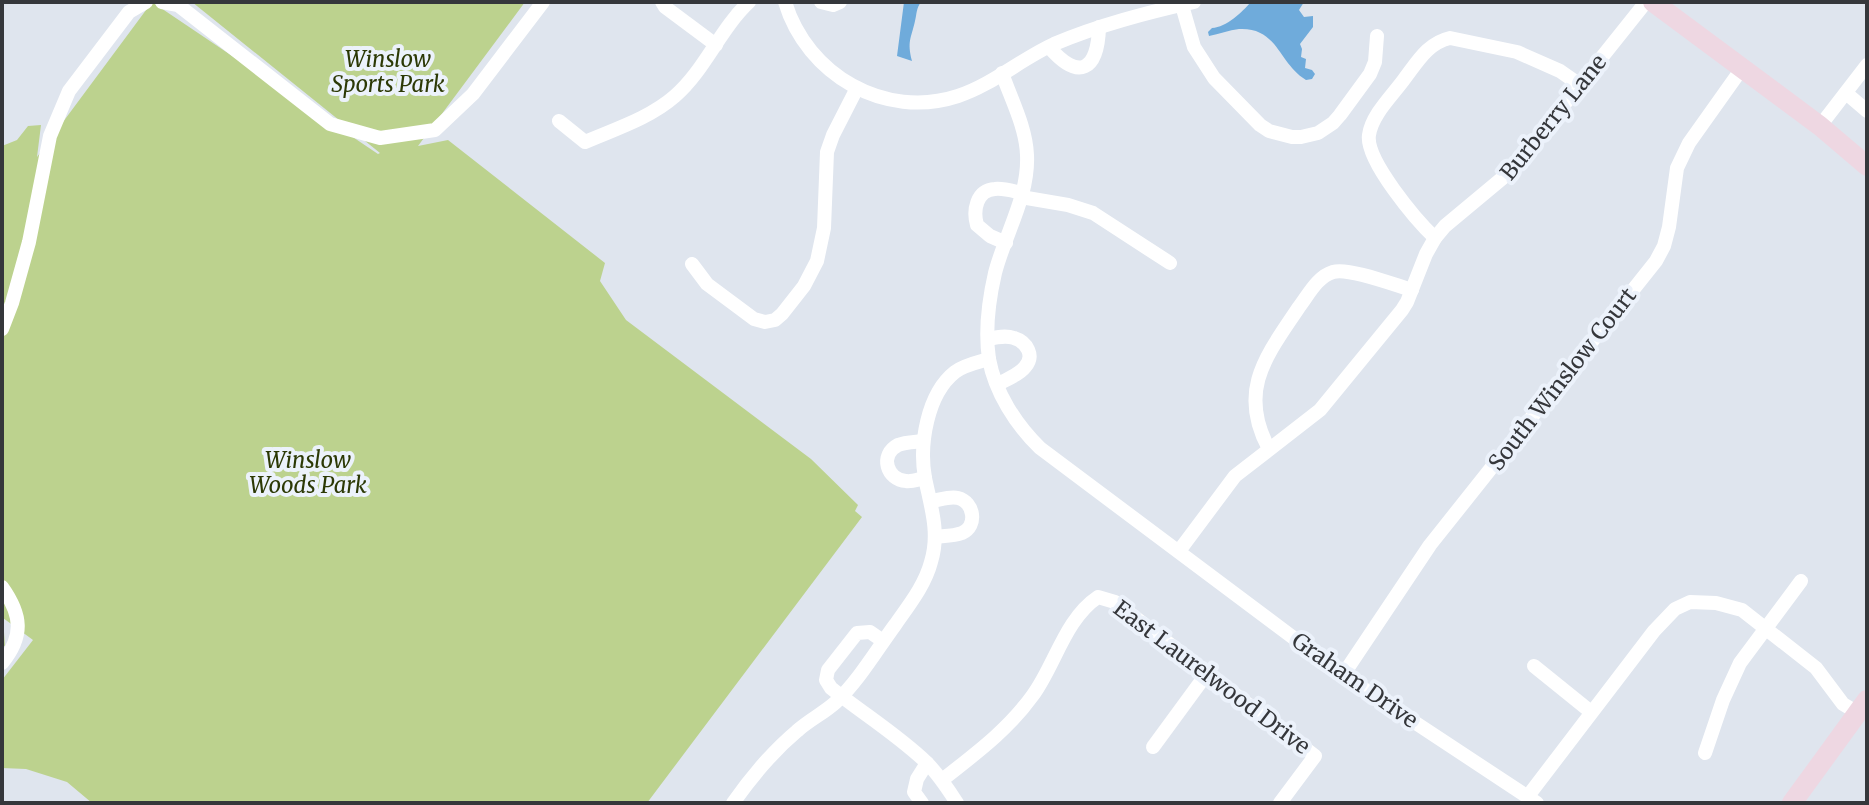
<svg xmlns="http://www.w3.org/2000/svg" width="1869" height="805" font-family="Merriweather,serif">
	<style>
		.green { fill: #bcd28e }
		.water { fill: #6fabdb }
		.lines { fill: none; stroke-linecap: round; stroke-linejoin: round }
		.street { stroke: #fff; stroke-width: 14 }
		.secondary { stroke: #eed7e2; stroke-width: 20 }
		.labels { text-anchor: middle; stroke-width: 8; stroke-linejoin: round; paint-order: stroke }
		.park-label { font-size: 22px; font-style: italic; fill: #2c3905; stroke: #ecf2fb }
		.street-label { font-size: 22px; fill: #35373b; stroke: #ecf2fb }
	</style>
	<rect width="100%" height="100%" fill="#dfe5ee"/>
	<!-- green -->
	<polygon class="green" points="152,2 378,154 380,153 192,2 525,2 418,146 448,140 605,263 600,281 626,320 811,459 858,505 855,511 862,517 647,803 92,803 67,782 26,769 2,768 2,680 33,640 3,618 5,646 2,645 2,146 17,140 28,126 41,125 37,157"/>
	<!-- water -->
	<g class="water">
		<path d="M904 2H921C916 9 917 13 915 21 911 39 907 41 912 61L897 56Z"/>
		<path d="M1251 2H1304L1299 10 1304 17 1313 16V27L1300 44 1302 49 1301 57 1306 59 1305 68 1312 70 1315 74 1312 79 1306 80C1278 63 1278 27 1239 29 1229 30 1219 34 1209 36L1208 32 1212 28C1227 27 1241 13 1251 2Z"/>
	</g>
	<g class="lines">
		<!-- street -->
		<g class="street">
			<polyline points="162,2 178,5 330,124 380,138 435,130 473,94 543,2"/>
			<polyline points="662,2 665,7 716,45"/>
			<path d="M785 2C807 75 885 120 958 96 992 85 1021 59 1054 44 1099 25 1146 13 1194 2"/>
			<polyline points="821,2 833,5 840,2"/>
			<polyline points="1181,2 1194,47 1214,78 1260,125 1269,131 1292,137 1301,137 1318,133 1333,123 1340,115 1370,74 1375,62 1377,36"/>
			<path d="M1049 47C1079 82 1098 70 1099 27"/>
			<path d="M1002 73C1011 99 1026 127 1027 155 1029 196 1005 234 995 273 989 299 985 332 989 359 995 392 1016 425 1040 448L1343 675 1537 803"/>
			<polyline points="1846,93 1867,111"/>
			<path d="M559 121 585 142C615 129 650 118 675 96 705 70 720 29 749 2"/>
			<polyline points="1820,126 1867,65"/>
			<polyline points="1021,197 1068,205 1093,213 1170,263"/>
			<path d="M1435 238C1417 221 1365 160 1369 135 1372 114 1393 95 1405 78 1418 61 1428 43 1450 38L1517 52 1560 71 1580 85"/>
			<path d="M1006 243 990 236 977 225C973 211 976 190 995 189 1003 188 1013 191 1022 193"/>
			<polyline points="692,264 707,284 754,319 765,322 775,320 782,314 804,286 817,261 824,228 827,152 833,135 857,88"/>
			<polyline points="2,329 12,303 29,242 50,136 69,91 129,12 146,2"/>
			<path d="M988 339C997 337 1006 335 1014 338 1027 342 1035 356 1025 367 1019 375 1007 379 998 384"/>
			<path d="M923 441C915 442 905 442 898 445 879 455 887 480 906 481 912 482 919 479 925 478"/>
			<path d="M1269 449C1237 390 1267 355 1299 307 1309 294 1317 277 1333 272 1348 267 1395 285 1412 290"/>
			<path d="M931 501C940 500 949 496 958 498 974 502 978 526 962 533 954 536 943 536 935 537"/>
			<polyline points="1179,551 1235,476 1320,410 1402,310 1407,302 1426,254 1435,238 1445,226 1511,171 1646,2"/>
			<path d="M2 587C22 615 24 636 2 663"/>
			<path d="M883 641 870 632 857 633 828 670 826 680 831 688C862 713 898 735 927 763 939 775 948 789 957 803"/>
			<polyline points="1534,666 1591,712"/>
			<polyline points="1343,675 1430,545 1656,261 1664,246 1669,227 1677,168 1689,143 1743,67"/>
			<polyline points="1153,747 1208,672"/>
			<polyline points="1705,753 1723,700 1740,663 1801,581"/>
			<path d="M942 780C975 754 1008 730 1033 695 1055 665 1065 619 1098 597L1115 602 1315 756 1280 803"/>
			<polyline points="1528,796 1654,631 1675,609 1690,602 1716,603 1742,610 1816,668 1843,704 1858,713"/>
			<path d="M733 803C752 776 772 752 797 731 809 720 824 713 836 702 859 680 876 651 895 625 909 605 925 585 931 562 940 533 931 507 925 478 919 445 927 394 955 372 964 365 979 362 989 359"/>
			<polyline points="922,803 914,792 917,779 927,763"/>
		</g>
		<!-- secondary -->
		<g class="secondary">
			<polyline points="1653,2 1820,126 1867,166"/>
			<polyline points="1792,803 1867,700"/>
		</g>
	</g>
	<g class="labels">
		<!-- park labels -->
		<g class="park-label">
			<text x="388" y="67">Winslow<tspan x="388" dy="25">Sports Park</tspan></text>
			<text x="308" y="468">Winslow<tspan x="308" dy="25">Woods Park</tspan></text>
		</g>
		<!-- street labels -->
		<g class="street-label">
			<text transform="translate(1553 117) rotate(-51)" y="8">Burberry Lane</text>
			<text transform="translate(1562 379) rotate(-52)" y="8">South Winslow Court</text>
			<text transform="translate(1212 677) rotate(37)" y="8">East Laurelwood Drive</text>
			<text transform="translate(1355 680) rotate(35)" y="8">Graham Drive</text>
		</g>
	</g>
	<!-- border -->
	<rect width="1869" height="805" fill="none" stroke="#35373b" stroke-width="8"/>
</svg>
